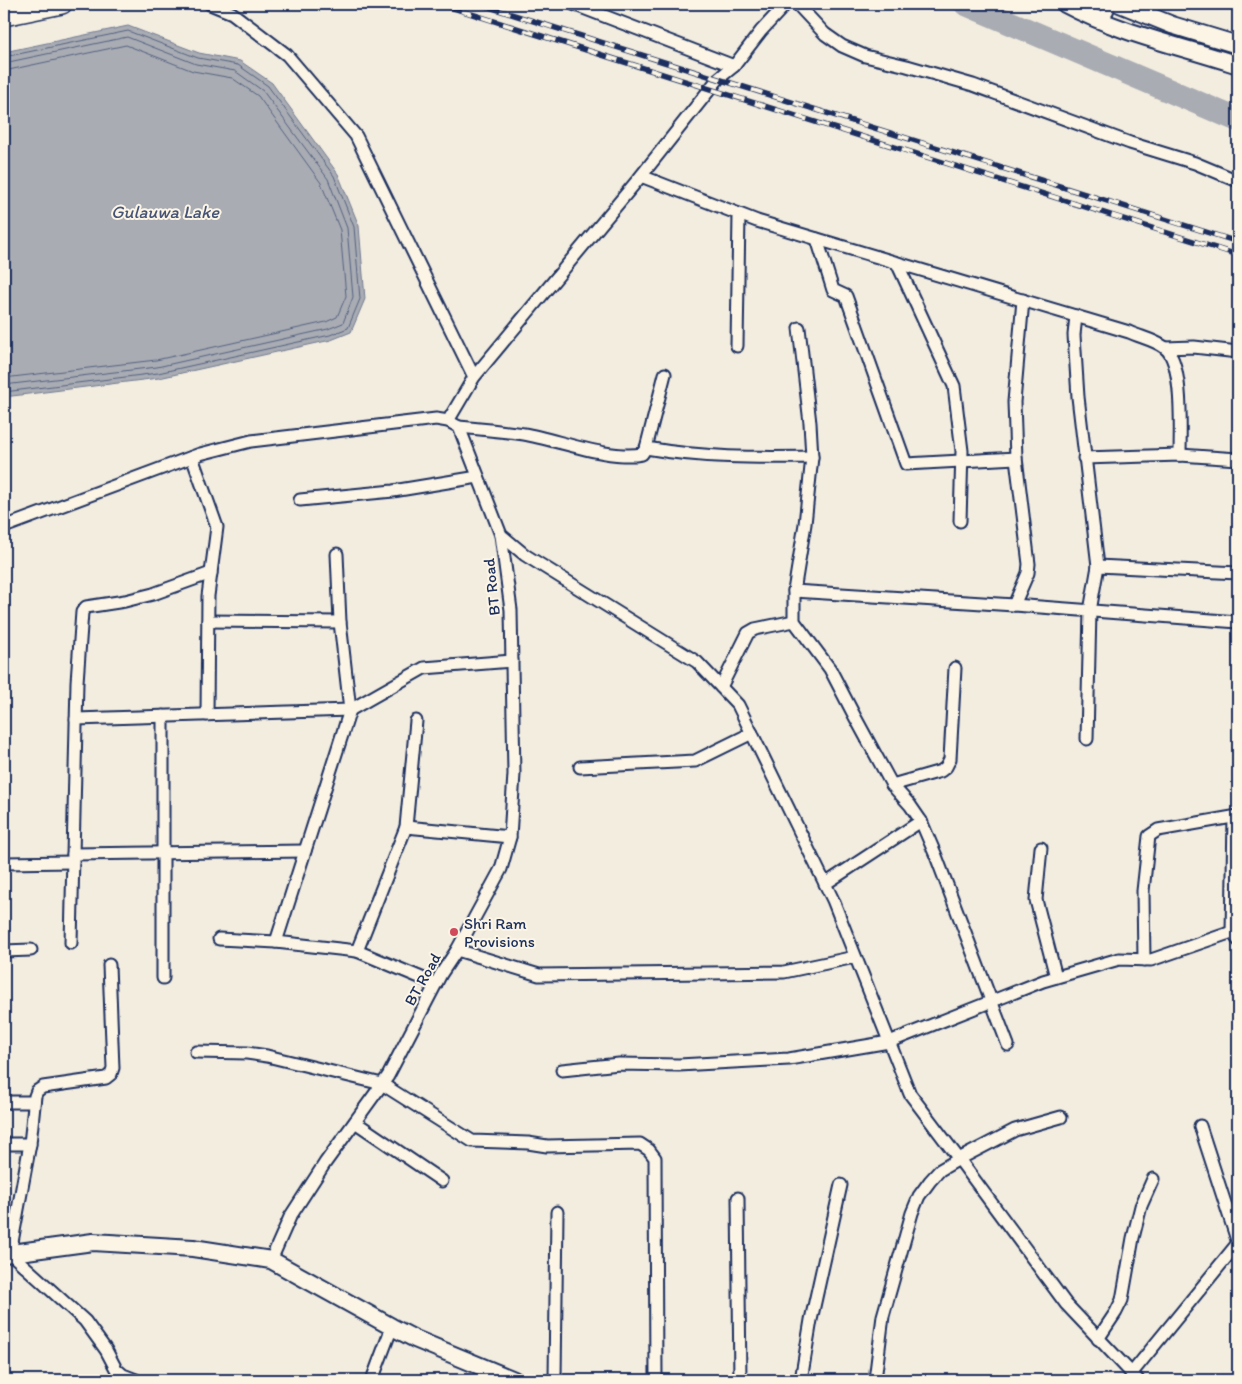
<svg xmlns="http://www.w3.org/2000/svg" width="1242" height="1384" font-family="Itim,sans-serif">
	<style>
		.water { fill: #a9acb3; stroke: #707a91 }
		.lines { fill: none; stroke-linecap: round; stroke-linejoin: round }
		.shore { stroke: #546180; stroke-width: 1 }
		.river { stroke: #a9acb3; stroke-width: 24 }
		.street-casing { stroke: #1b2f5e; stroke-width: 15 }
		.secondary-casing { stroke: #1b2f5e; stroke-width: 20 }
		.primary-casing { stroke: #1b2f5e; stroke-width: 22 }
		.street { stroke: #fcf5e5; stroke-width: 11 }
		.secondary { stroke: #fcf5e5; stroke-width: 16 }
		.primary { stroke: #fcf5e5; stroke-width: 19 }
		.rail-casing { stroke: #1b2f5e; stroke-width: 5.5 }
		.rail { stroke: #fcf5e5; stroke-width: 4; stroke-dasharray: 11; stroke-linecap: butt }
		.poi-dot { fill: #d1495b; stroke: #fcf5e5; stroke-width: 2 }
		.labels { text-anchor: middle; stroke-width: 4; stroke-linejoin: round; paint-order: stroke }
		.street-label { font-size: 16px; fill: #1b2f5e; stroke: #fcf5e5 }
		.poi-label { font-size: 16px; fill: #1b2f5e; stroke: #fcf5e5; text-anchor: start }
		.water-label { font-size: 18px; font-style: italic; fill: #465478; stroke: #fcf5e5 }
	</style>
	<rect width="100%" height="100%" fill="#f3ede0"/>
	<filter id="ink" filterUnits="userSpaceOnUse"><feTurbulence type="fractalNoise" baseFrequency=".02" numOctaves="2"/><feDisplacementMap in="SourceGraphic" scale="10" xChannelSelector="R" yChannelSelector="G"/><feConvolveMatrix kernelMatrix="1 2 1 2 8 2 1 2 1" color-interpolation-filters="sRGB"/></filter>
	<g filter="url(#ink)">
		<!-- water -->
		<polygon class="water" points="128,26 199,53 240,61 272,83 338,174 359,226 365,299 351,332 331,340 159,378 4,397 4,52"/>
		<g class="lines">
			<!-- shore -->
			<g class="shore">
				<polyline points="4,57 128,31 198,58 238,65 268,86 334,176 354,227 360,299 348,328 330,335 158,373 4,392"/>
				<polyline points="4,63 127,37 196,64 235,71 263,91 328,179 347,228 353,297 343,323 328,329 157,367 4,385"/>
				<polyline points="4,71 126,45 193,71 232,78 258,96 321,183 340,230 346,296 337,317 326,322 156,360 4,378"/>
			</g>
			<!-- river -->
			<polyline class="river" points="966,4 1238,120"/>
			<defs>
				<g id="street">
					<polyline points="210,4 232,13 287,55 356,136 474,377"/>
					<polyline points="573,4 734,66"/>
					<polyline points="797,4 825,34 842,46 865,56 907,66 973,85 1130,143 1195,163 1238,181"/>
					<polyline points="1103,22 1110,4"/>
					<path d="M641 176 757 221 1129 332C1140 337 1154 340 1164 347 1184 361 1180 432 1180 455"/>
					<polyline points="817,239 833,290 846,296 906,464 1016,458"/>
					<polyline points="897,263 954,386 962,451 960,521"/>
					<polyline points="1076,316 1074,335 1078,397 1098,566 1090,611 1087,739"/>
					<polyline points="799,328 810,423 812,457 805,524 794,591 794,621 830,669 855,717 892,785 910,805 921,821 936,856 1008,1045"/>
					<polyline points="737,346 739,214"/>
					<polyline points="1165,348 1194,347 1238,352"/>
					<polyline points="448,421 474,377 641,176 718,79 734,66 761,31 786,4"/>
					<path d="M459 427C480 429 502 431 524 434 558 440 609 460 642 454L646 448 665 374"/>
					<path d="M646 448C703 458 754 458 812 457"/>
					<polyline points="192,457 217,527 208,596 207,715"/>
					<polyline points="1084,458 1180,455 1238,459"/>
					<polyline points="300,500 393,491 478,477"/>
					<polyline points="4,527 200,454 251,441 436,419 448,421 459,427 501,535 525,555 697,662 738,705 833,900 910,1094 959,1159 1066,1304 1138,1380"/>
					<polyline points="337,554 340,622 350,710 276,942 357,951 436,984"/>
					<polyline points="1098,566 1238,573"/>
					<polyline points="794,591 1014,605 1238,622"/>
					<polyline points="1014,605 1028,573 1029,564 1016,458 1014,402 1023,300"/>
					<polyline points="208,621 340,622"/>
					<polyline points="721,687 748,633 755,629 794,621"/>
					<polyline points="163,716 163,978"/>
					<polyline points="76,719 350,710 424,668 512,661"/>
					<polyline points="580,767 695,761 752,733"/>
					<polyline points="892,785 941,771 946,767 950,759 955,668"/>
					<polyline points="406,827 510,837"/>
					<polyline points="1041,848 1036,900 1056,977"/>
					<polyline points="73,854 305,851"/>
					<polyline points="4,863 73,862"/>
					<polyline points="825,884 921,821"/>
					<polyline points="1232,932 1234,817"/>
					<polyline points="219,939 276,942"/>
					<polyline points="71,943 77,682 82,612 86,607 125,601 153,594 211,573"/>
					<polyline points="457,950 539,975 784,972 855,957"/>
					<polyline points="4,951 31,950"/>
					<polyline points="357,951 406,827 416,721"/>
					<polyline points="1144,960 1143,891 1149,836 1158,830 1238,816"/>
					<polyline points="109,965 113,1068 111,1074 106,1078 43,1087 37,1091 35,1096 30,1144 10,1253 85,1321 106,1350 116,1369 123,1375 136,1380"/>
					<polyline points="196,1052 247,1053 267,1056 382,1084 472,1141 528,1143 547,1146 640,1144 649,1150 655,1158 656,1380"/>
					<polyline points="562,1070 619,1064 679,1065 789,1059 889,1042 1043,981 1119,959 1151,960 1232,932 1238,940"/>
					<polyline points="4,1102 34,1102"/>
					<polyline points="355,1122 442,1181"/>
					<polyline points="1200,1126 1238,1243"/>
					<polyline points="4,1144 30,1144"/>
					<polyline points="738,1198 740,1380"/>
					<polyline points="271,1260 290,1217 325,1163 388,1076 441,974 457,950 501,869 510,837 514,774 511,610 501,535"/>
					<polyline points="1098,1339 1116,1312 1122,1300 1133,1238 1141,1206 1153,1179"/>
					<polyline points="1131,1374 1238,1243"/>
					<polyline points="372,1380 392,1327"/>
					<polyline points="555,1380 557,1212"/>
					<polyline points="801,1380 811,1320 841,1185"/>
					<polyline points="875,1380 883,1316 912,1213 919,1196 930,1181 940,1170 959,1159 1015,1130 1061,1117"/>
				</g>
				<g id="secondary">
					<path d="M1065 4C1119 33 1180 46 1238 65"/>
					<polyline points="1120,4 1172,25 1238,45"/>
					<polyline points="4,1254 93,1242 193,1248 271,1260 392,1327 415,1339 514,1380"/>
				</g>
				<polyline id="primary" points="4,16 62,4"/>
			</defs>
			<!-- street casing -->
			<use href="#street" class="street-casing"/>
			<!-- secondary casing -->
			<use href="#secondary" class="secondary-casing"/>
			<!-- primary casing -->
			<use href="#primary" class="primary-casing"/>
			<!-- street -->
			<use href="#street" class="street"/>
			<!-- secondary -->
			<use href="#secondary" class="secondary"/>
			<!-- primary -->
			<use href="#primary" class="primary"/>
			<defs>
				<g id="rail">
					<polyline points="440,4 1238,255"/>
					<polyline points="479,4 1238,242"/>
				</g>
			</defs>
			<!-- rail casing -->
			<use href="#rail" class="rail-casing"/>
			<!-- rail -->
			<use href="#rail" class="rail"/>
		</g>
	</g>
	<!-- markers -->
	<circle class="poi-dot" cx="454" cy="932" r="5"/>
	<g class="labels">
		<!-- street labels -->
		<g class="street-label">
			<text transform="translate(491 587) rotate(-96)" y="6">BT Road</text>
			<text transform="translate(422 979) rotate(-61)" y="6">BT Road</text>
		</g>
		<!-- poi labels -->
		<g class="poi-label">
			<text x="464" y="929">Shri Ram<tspan x="464" dy="18">Provisions</tspan></text>
		</g>
		<!-- water labels -->
		<g class="water-label">
			<text x="165" y="218">Gulauwa Lake</text>
		</g>
	</g>
	<!-- margin -->
	<rect width="1242" height="1384" fill="none" stroke="#fcf5e5" stroke-width="20"/>
	<rect x="10" y="10" width="1222" height="1364" fill="none" stroke="#1b2f5e" stroke-width="2" filter="url(#ink)"/>
</svg>
